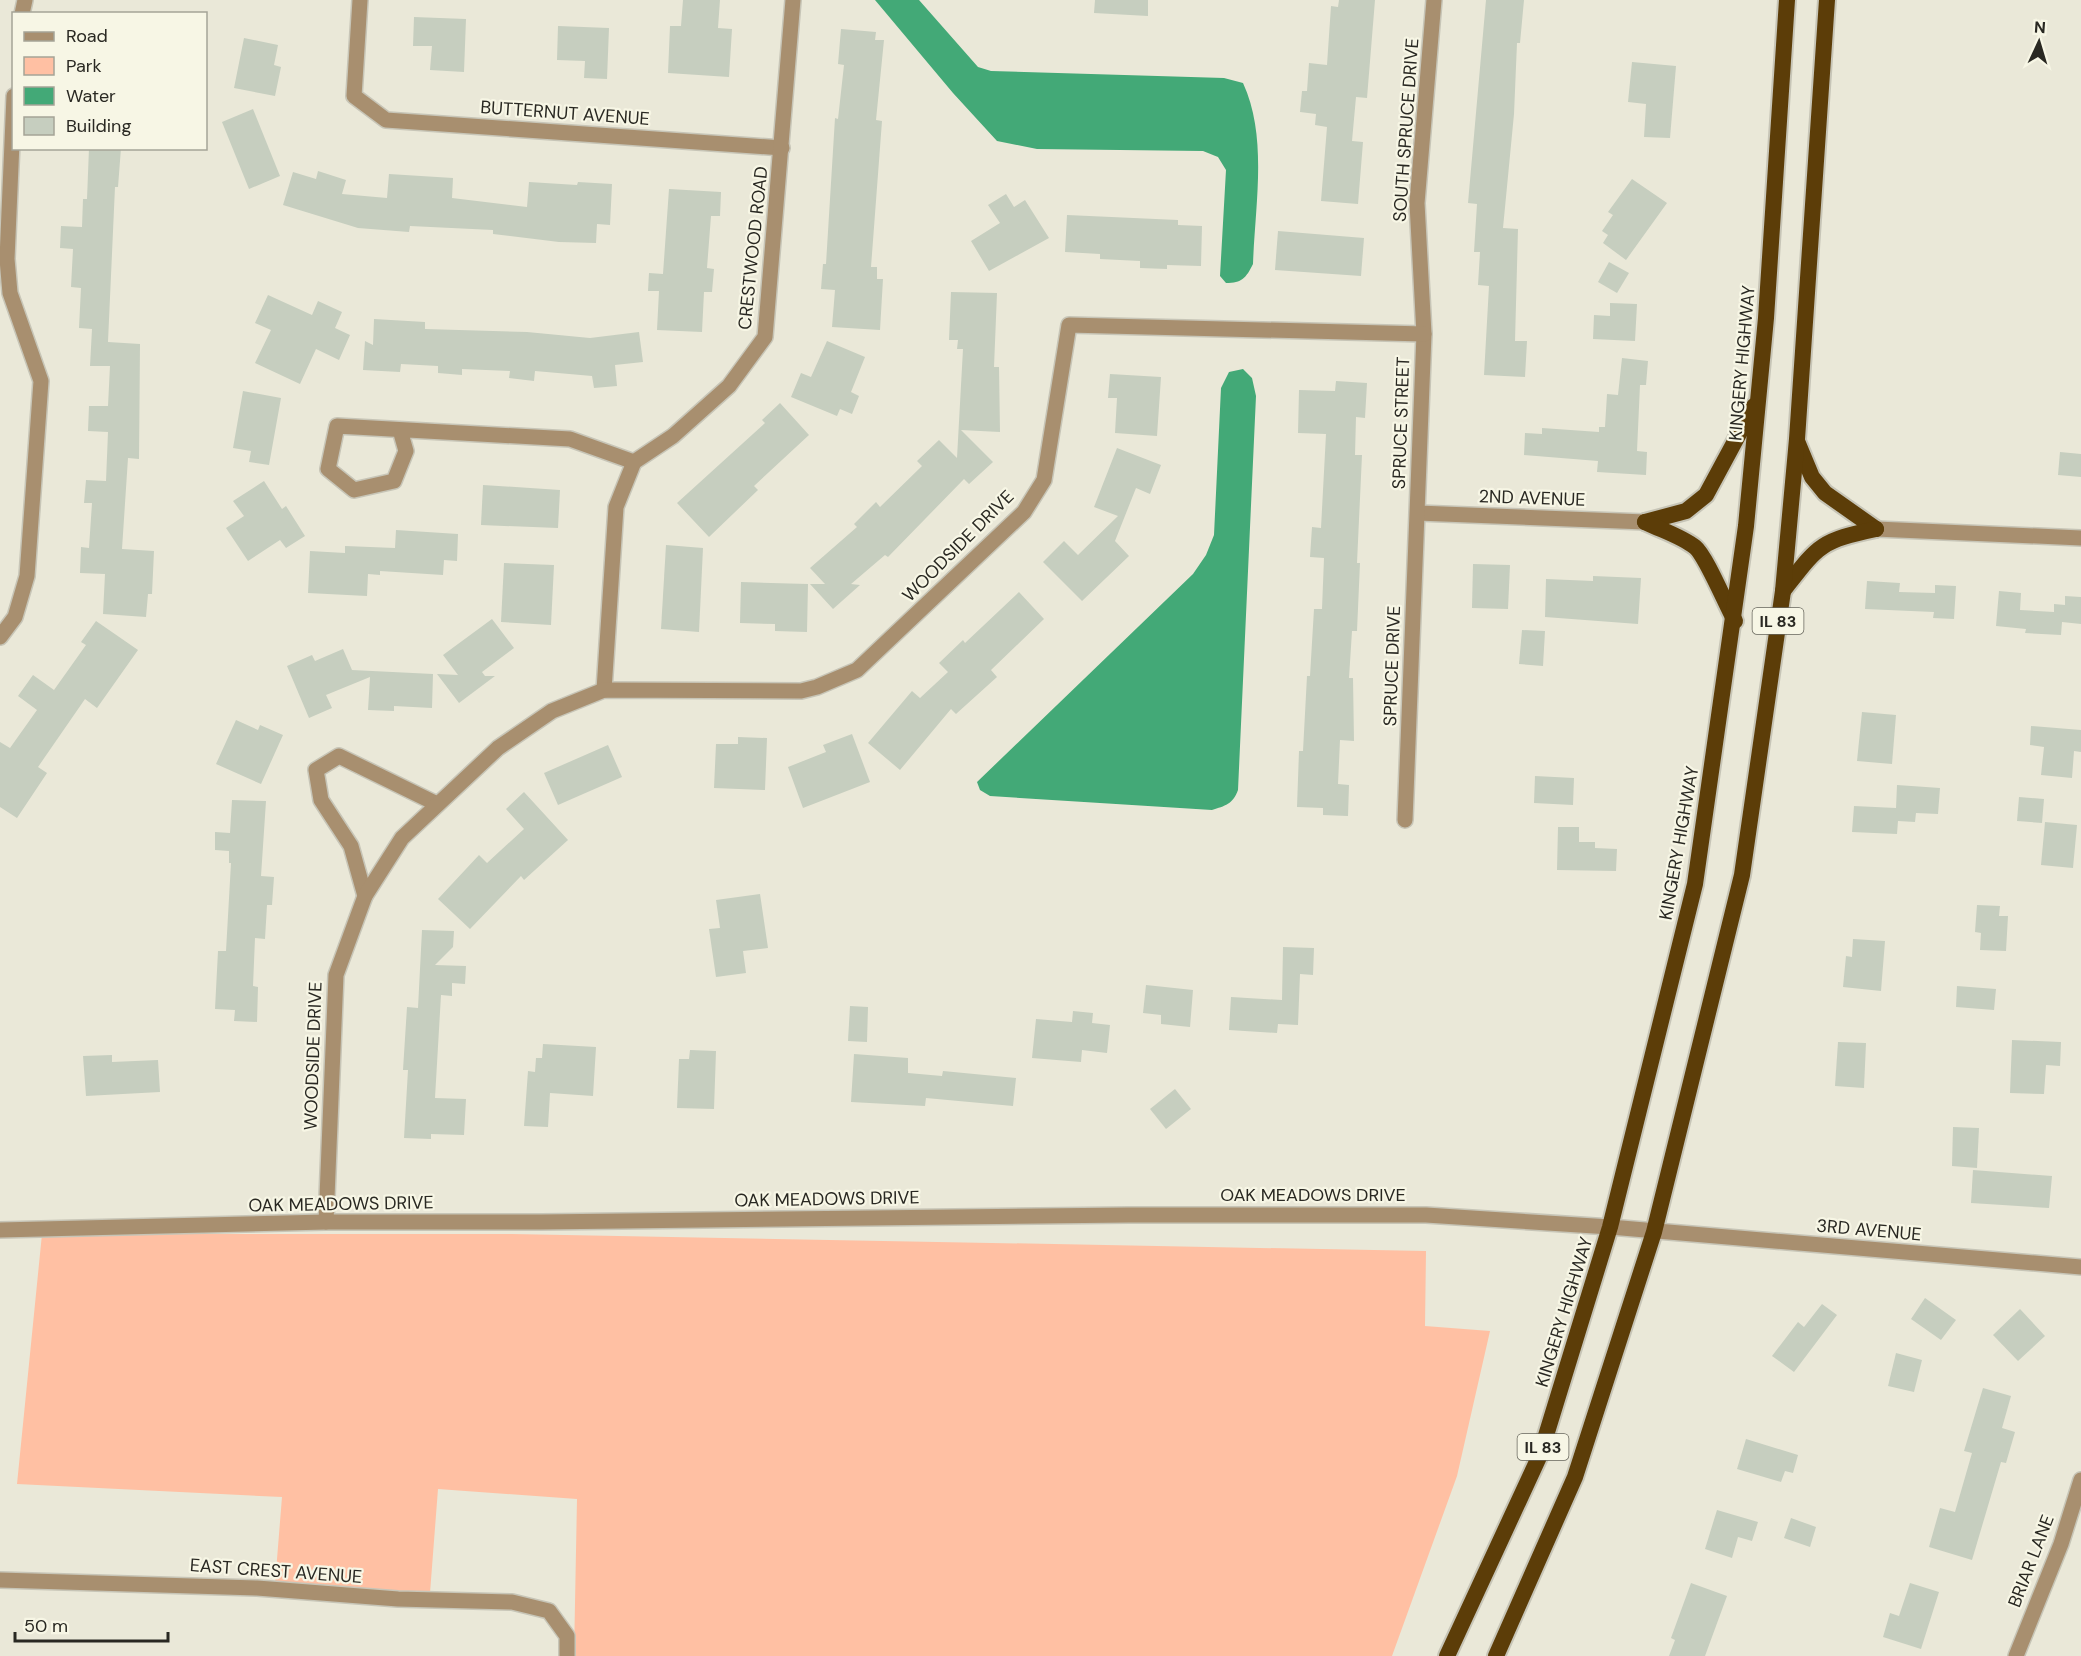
<svg xmlns="http://www.w3.org/2000/svg" width="2081" height="1656" font-family="'DM Sans',sans-serif">
	<style>
		.green { fill: #ffc0a3 }
		.water { fill: #43a977 }
		.building { fill: #c6cebf }
		.lines { fill: none; stroke-linecap: round; stroke-linejoin: round }
		.minor-casing { stroke: #c7c5b7; stroke-width: 18 }
		.tertiary-casing { stroke: #c7c5b7; stroke-width: 18 }
		.trunk-casing { stroke: #c7c5b7; stroke-width: 20 }
		.minor { stroke: #a88f6f; stroke-width: 15 }
		.tertiary { stroke: #a88f6f; stroke-width: 15 }
		.trunk { stroke: #5c3d08; stroke-width: 16 }
		.labels { text-anchor: middle; stroke-width: 4.5; stroke-linejoin: round; paint-order: stroke }
		.shield { fill: #f7f6e5; stroke: #67665c; stroke-width: 1.5 }
		.shield-label { font-size: 16px; font-weight: bold; fill: #292822 }
		.street-label { font-size: 18px; fill: #292822; stroke: #f7f6e5 }
	</style>
	<rect width="100%" height="100%" fill="#eae8d8"/>
	<!-- green -->
	<polygon class="green" points="42,1234 512,1234 1426,1251 1425,1326 1490,1331 1457,1476 1392,1656 574,1656 577,1499 438,1489 430,1593 275,1584 282,1497 17,1484"/>
	<!-- water -->
	<g class="water">
		<path d="M875 0H919L978 67 991 71 1224 78 1243 83C1268 137 1255 205 1253 264 1246 278 1242 283 1226 283L1220 276 1226 170 1218 157 1203 151 1037 149 997 141 953 93Z"/>
		<path d="M1243 369 1252 378 1256 396 1238 790C1233 804 1225 806 1212 810L990 796 980 790 977 782 1193 574 1206 555 1214 535 1221 388 1229 372Z"/>
	</g>
	<!-- building -->
	<g class="building">
		<polygon points="683,0 720,0 718,28 732,29 729,77 668,73 670,26 681,26"/>
		<polygon points="1095,0 1148,0 1148,16 1094,13"/>
		<polygon points="1339,0 1375,0 1367,98 1356,97 1352,141 1363,142 1358,204 1321,201 1327,127 1315,125 1316,114 1300,112 1302,91 1307,91 1309,63 1327,65 1331,6 1338,7"/>
		<polygon points="1486,0 1524,0 1520,43 1517,43 1514,114 1503,228 1518,229 1515,341 1527,341 1525,377 1484,375 1489,286 1478,285 1480,252 1474,252 1477,204 1468,203"/>
		<polygon points="414,17 466,19 464,72 430,70 432,46 413,46"/>
		<polygon points="558,26 609,28 607,79 584,78 585,61 557,60"/>
		<polygon points="841,29 876,32 875,40 884,40 876,120 882,121 871,267 877,267 877,279 883,279 880,330 832,327 835,290 821,289 823,264 826,264 835,118 838,119 844,65 838,64"/>
		<polygon points="244,38 278,45 274,65 281,67 275,96 234,88"/>
		<polygon points="1632,62 1676,66 1670,138 1644,137 1646,104 1628,102"/>
		<polygon points="253,109 280,176 249,189 222,122"/>
		<polygon points="89,148 121,148 118,187 115,187 108,342 140,344 139,459 128,458 122,549 154,551 152,594 148,594 146,617 103,614 105,574 80,573 81,547 89,548 92,503 84,503 86,480 106,481 108,432 88,431 89,406 108,406 110,366 90,366 92,329 79,328 81,288 71,287 73,249 60,248 61,226 82,227 83,199 87,199"/>
		<polygon points="318,171 346,180 342,194 387,198 389,174 453,178 452,198 527,207 529,182 577,185 578,182 612,184 610,225 597,224 596,243 559,242 493,234 493,230 410,226 409,232 358,228 283,205 293,172 316,179"/>
		<polygon points="1632,179 1667,203 1626,260 1603,243 1608,235 1602,231 1613,215 1608,212"/>
		<polygon points="669,189 721,192 720,216 711,216 707,268 714,269 712,292 704,292 702,332 657,330 659,291 648,291 649,273 663,274"/>
		<polygon points="1006,194 1014,207 1025,200 1049,238 989,271 971,241 1000,223 988,205"/>
		<polygon points="1067,215 1178,220 1178,225 1202,226 1201,266 1167,265 1167,269 1140,268 1140,261 1100,259 1100,254 1065,252"/>
		<polygon points="1278,231 1364,238 1361,276 1275,270"/>
		<polygon points="1609,262 1629,273 1617,293 1598,282"/>
		<polygon points="951,292 997,293 994,367 999,367 1000,432 961,430 993,462 969,484 964,479 888,557 885,555 851,584 860,585 833,609 810,584 825,584 810,568 857,527 854,524 876,502 880,507 922,466 917,461 939,440 957,458 963,349 957,349 958,340 949,340"/>
		<polygon points="268,295 312,315 318,301 342,312 335,328 350,335 339,360 316,349 300,384 255,363 271,330 255,323"/>
		<polygon points="1610,303 1637,304 1635,341 1593,339 1594,315 1610,316"/>
		<polygon points="374,319 425,322 425,329 527,332 590,338 639,332 643,362 615,365 617,386 594,388 592,376 535,371 534,381 509,378 510,371 462,369 462,375 438,373 438,366 401,364 400,372 363,370 365,341 373,345"/>
		<polygon points="827,341 865,357 851,392 859,396 852,414 840,409 837,416 791,397 801,373 811,377"/>
		<polygon points="1622,358 1648,361 1646,385 1640,385 1637,451 1647,452 1646,475 1597,472 1598,461 1524,455 1525,433 1542,434 1542,428 1599,432 1599,427 1605,427 1607,394 1618,395"/>
		<polygon points="1110,374 1161,377 1157,436 1115,433 1117,398 1108,398"/>
		<polygon points="1336,381 1367,383 1365,418 1356,417 1355,455 1362,455 1357,563 1360,563 1357,631 1352,631 1349,678 1353,678 1354,741 1340,740 1338,784 1349,785 1348,816 1323,815 1323,808 1297,807 1299,751 1303,751 1307,676 1310,676 1314,609 1322,609 1324,558 1310,557 1312,527 1321,528 1326,434 1298,433 1299,390 1335,391"/>
		<polygon points="243,391 281,398 269,465 249,462 251,451 233,448"/>
		<polygon points="780,403 809,435 754,486 758,490 709,537 677,503 765,423 762,420"/>
		<polygon points="1117,448 1161,465 1150,494 1136,488 1115,541 1129,556 1082,601 1043,562 1064,541 1078,555 1118,516 1094,507"/>
		<polygon points="2060,452 2081,454 2081,477 2058,475"/>
		<polygon points="264,481 282,509 286,506 305,536 286,548 280,540 248,561 226,528 244,516 233,501"/>
		<polygon points="483,485 560,490 558,528 481,525"/>
		<polygon points="396,530 458,534 457,561 444,560 443,575 380,571 380,575 368,574 367,596 308,593 310,551 345,553 345,546 395,548"/>
		<polygon points="666,545 703,548 699,632 661,629"/>
		<polygon points="504,563 554,565 551,625 501,622"/>
		<polygon points="1473,564 1510,565 1508,609 1472,608"/>
		<polygon points="1593,576 1641,578 1638,624 1545,617 1546,579 1593,581"/>
		<polygon points="1867,581 1900,583 1899,592 1935,593 1935,585 1956,586 1954,619 1933,618 1934,612 1865,609"/>
		<polygon points="741,582 808,584 807,632 775,631 775,624 740,623"/>
		<polygon points="1999,591 2021,593 2020,610 2054,612 2054,604 2065,605 2065,596 2081,597 2081,624 2062,622 2061,635 2025,633 2026,629 1996,626"/>
		<polygon points="1019,592 1044,619 991,670 997,677 956,714 951,709 900,770 868,743 912,691 920,698 948,672 939,663 963,640 965,643"/>
		<polygon points="492,619 514,648 482,672 485,676 495,676 459,703 437,674 458,675 443,655"/>
		<polygon points="96,621 138,650 97,708 85,699 38,767 47,773 17,818 0,807 0,742 10,748 37,710 18,696 33,675 54,690 86,645 81,642"/>
		<polygon points="1522,630 1545,631 1543,666 1519,664"/>
		<polygon points="343,649 352,670 433,674 432,708 394,706 394,711 368,710 370,677 326,695 332,708 309,718 287,666 312,655 315,661"/>
		<polygon points="1862,712 1896,715 1892,764 1857,761"/>
		<polygon points="236,720 258,730 260,725 283,735 261,784 216,764"/>
		<polygon points="2031,726 2081,730 2081,752 2074,751 2072,778 2041,775 2044,747 2030,745"/>
		<polygon points="852,734 870,782 803,808 788,767 826,752 823,745"/>
		<polygon points="738,737 767,738 765,790 714,788 716,744 738,744"/>
		<polygon points="608,745 622,777 558,805 544,773"/>
		<polygon points="1535,776 1574,778 1573,805 1534,803"/>
		<polygon points="1897,785 1940,788 1938,814 1916,813 1915,822 1898,821 1897,834 1852,832 1854,806 1896,808"/>
		<polygon points="524,792 568,840 524,880 521,876 470,929 438,899 479,855 487,863 524,829 506,809"/>
		<polygon points="2019,797 2044,799 2042,823 2017,821"/>
		<polygon points="232,800 266,801 261,876 274,877 272,905 267,905 265,939 255,938 253,986 258,987 257,1022 234,1021 235,1010 215,1009 218,951 226,951 231,863 229,863 229,851 215,850 215,832 230,833"/>
		<polygon points="2045,822 2077,825 2073,868 2041,865"/>
		<polygon points="1558,827 1579,827 1579,842 1595,842 1595,848 1617,849 1616,871 1557,870"/>
		<polygon points="760,894 768,948 743,951 746,973 716,977 709,929 720,928 716,900"/>
		<polygon points="1977,905 2000,906 1999,916 2008,916 2006,951 1980,950 1981,933 1975,932"/>
		<polygon points="422,930 454,931 453,947 435,965 466,966 465,984 452,983 452,996 441,995 435,1098 466,1099 464,1135 431,1134 431,1139 404,1138 408,1070 403,1070 407,1007 418,1008"/>
		<polygon points="1853,939 1885,941 1881,991 1843,987 1846,956 1852,957"/>
		<polygon points="1283,947 1314,948 1313,975 1300,974 1298,1025 1278,1024 1277,1033 1229,1030 1231,997 1282,1000"/>
		<polygon points="1146,985 1193,990 1190,1027 1161,1024 1161,1015 1143,1013"/>
		<polygon points="1957,986 1996,989 1994,1010 1956,1007"/>
		<polygon points="850,1006 868,1007 867,1042 848,1041"/>
		<polygon points="1073,1011 1093,1013 1092,1023 1110,1025 1107,1053 1082,1050 1081,1062 1032,1058 1036,1019 1072,1022"/>
		<polygon points="2012,1040 2061,1042 2060,1066 2046,1065 2044,1094 2010,1093"/>
		<polygon points="1838,1042 1866,1043 1864,1088 1835,1086"/>
		<polygon points="543,1044 596,1047 593,1096 550,1093 548,1127 524,1126 528,1071 535,1072 536,1058 542,1058"/>
		<polygon points="690,1050 716,1051 714,1109 677,1108 679,1059 689,1059"/>
		<polygon points="854,1054 908,1058 908,1073 942,1076 943,1071 1016,1078 1013,1106 926,1098 925,1106 851,1102"/>
		<polygon points="112,1055 112,1062 158,1060 160,1092 86,1096 83,1056"/>
		<polygon points="1175,1089 1191,1109 1166,1129 1150,1109"/>
		<polygon points="1953,1127 1979,1128 1977,1168 1952,1166"/>
		<polygon points="1973,1170 2052,1176 2049,1208 1971,1203"/>
		<polygon points="1925,1298 1956,1320 1941,1340 1911,1319"/>
		<polygon points="1822,1304 1837,1315 1794,1372 1772,1356 1798,1322 1804,1327"/>
		<polygon points="2020,1309 2045,1336 2018,1361 1993,1335"/>
		<polygon points="1896,1353 1922,1360 1914,1392 1888,1386"/>
		<polygon points="1983,1388 2011,1396 2002,1428 2015,1432 2006,1463 2001,1462 1972,1560 1929,1547 1940,1508 1955,1512 1972,1453 1964,1451"/>
		<polygon points="1746,1439 1798,1455 1793,1473 1785,1471 1781,1482 1737,1469"/>
		<polygon points="1717,1510 1758,1522 1752,1541 1738,1537 1732,1558 1705,1549"/>
		<polygon points="1791,1518 1816,1527 1810,1547 1784,1538"/>
		<polygon points="1691,1583 1727,1596 1705,1656 1669,1656 1675,1640 1671,1638"/>
		<polygon points="1910,1583 1939,1592 1921,1649 1883,1637 1890,1613 1899,1616"/>
	</g>
	<g class="lines">
		<defs>
			<g id="minor">
				<polyline points="360,0 354,96 386,120 782,148"/>
				<polyline points="22,14 25,0"/>
				<polyline points="400,430 406,451 394,481 354,490 328,469 337,426 570,439 634,462"/>
				<polyline points="1418,513 1645,522"/>
				<polyline points="1876,529 2081,538"/>
				<polyline points="0,637 15,617 27,576 41,381 10,293 7,259 14,96"/>
				<polyline points="604,690 616,507 634,462 673,436 729,386 765,337 793,0"/>
				<polyline points="1405,820 1424,334 1417,203 1434,0"/>
				<polyline points="365,896 351,846 321,800 316,770 339,756 437,804"/>
				<polyline points="326,1222 336,975 365,896 402,838 498,748 552,711 604,690 801,691 817,687 857,670 1024,512 1044,480 1069,325 1424,334"/>
				<polyline points="0,1580 257,1588 398,1599 512,1602 549,1611 567,1636 567,1656"/>
				<polyline points="2016,1656 2061,1544 2081,1480"/>
			</g>
			<polyline id="tertiary" points="0,1230 326,1222 541,1222 1128,1215 1426,1215 1610,1227 2081,1267"/>
			<g id="trunk">
				<polyline points="1797,441 1812,477 1825,493 1876,529"/>
				<polyline points="1645,522 1686,511 1706,495 1754,406"/>
				<path d="M1645 522C1661 530 1681 536 1695 547 1706 556 1726 605 1735 621"/>
				<path d="M1783 591C1818 546 1819 541 1876 529"/>
				<polyline points="1447,1656 1540,1455 1610,1227 1695,884 1746,526 1766,318 1787,0"/>
				<polyline points="1496,1656 1575,1477 1654,1232 1742,875 1783,591 1797,439 1827,0"/>
			</g>
		</defs>
		<!-- minor casing -->
		<use href="#minor" class="minor-casing"/>
		<!-- tertiary casing -->
		<use href="#tertiary" class="tertiary-casing"/>
		<!-- trunk casing -->
		<use href="#trunk" class="trunk-casing"/>
		<!-- minor -->
		<use href="#minor" class="minor"/>
		<!-- tertiary -->
		<use href="#tertiary" class="tertiary"/>
		<!-- trunk -->
		<use href="#trunk" class="trunk"/>
	</g>
	<g class="labels">
		<!-- shield labels -->
		<g class="shield">
			<rect x="1752.5" y="608" width="51" height="26" rx="4.5"/>
			<rect x="1517.5" y="1434" width="51" height="26" rx="4.5"/>
		</g>
		<g class="shield-label">
			<text x="1778" y="627">IL 83</text>
			<text x="1543" y="1453">IL 83</text>
		</g>
		<!-- street labels -->
		<g class="street-label">
			<text transform="translate(565 113) rotate(4)" y="6">BUTTERNUT AVENUE</text>
			<text transform="translate(1406 130) rotate(-86)" y="6">SOUTH SPRUCE DRIVE</text>
			<text transform="translate(753 248) rotate(-84)" y="6">CRESTWOOD ROAD</text>
			<text transform="translate(1742 363) rotate(-85)" y="6">KINGERY HIGHWAY</text>
			<text transform="translate(1401 423) rotate(-88)" y="6">SPRUCE STREET</text>
			<text transform="translate(1532 498) rotate(2)" y="6">2ND AVENUE</text>
			<text transform="translate(958 546) rotate(-45)" y="6">WOODSIDE DRIVE</text>
			<text transform="translate(1392 666) rotate(-88)" y="6">SPRUCE DRIVE</text>
			<text transform="translate(1679 843) rotate(-80)" y="6">KINGERY HIGHWAY</text>
			<text transform="translate(313 1056) rotate(-88)" y="6">WOODSIDE DRIVE</text>
			<text x="1313" y="1201">OAK MEADOWS DRIVE</text>
			<text transform="translate(827 1199) rotate(-1)" y="6">OAK MEADOWS DRIVE</text>
			<text transform="translate(341 1204) rotate(-1)" y="6">OAK MEADOWS DRIVE</text>
			<text transform="translate(1869 1230) rotate(5)" y="6">3RD AVENUE</text>
			<text transform="translate(1564 1312) rotate(-73)" y="6">KINGERY HIGHWAY</text>
			<text transform="translate(2031 1561) rotate(-69)" y="6">BRIAR LANE</text>
			<text transform="translate(276 1571) rotate(4)" y="6">EAST CREST AVENUE</text>
		</g>
	</g>
	<!-- legend -->
	<rect x="12" y="12" width="195" height="138" fill="#f7f6e5" stroke="#a5a497" stroke-width="1.5"/>
	<rect x="24" y="32" width="30" height="9" fill="#a88f6f" stroke="#a5a497" stroke-width="1.5"/>
	<text x="66" y="42" font-size="18" fill="#292822">Road</text>
	<rect x="24" y="57" width="30" height="18" fill="#ffc0a3" stroke="#a5a497" stroke-width="1.5"/>
	<text x="66" y="72" font-size="18" fill="#292822">Park</text>
	<rect x="24" y="87" width="30" height="18" fill="#43a977" stroke="#a5a497" stroke-width="1.5"/>
	<text x="66" y="102" font-size="18" fill="#292822">Water</text>
	<rect x="24" y="117" width="30" height="18" fill="#c6cebf" stroke="#a5a497" stroke-width="1.5"/>
	<text x="66" y="132" font-size="18" fill="#292822">Building</text>
	<!-- north arrow -->
	<g transform="translate(2039 42) rotate(4)" stroke="#f7f6e5" stroke-width="4.5" paint-order="stroke">
	<path d="M0-4.5L10 22L0 15L-10 22Z" fill="#292822"/>
	<text y="-9" font-size="16" font-weight="bold" text-anchor="middle" fill="#292822">N</text>
	</g>
	<!-- scale -->
	<path d="M15 1632v9h153v-9" fill="none" stroke="#292822" stroke-width="3"/>
	<text x="24" y="1632" font-size="18" fill="#292822" stroke="#f7f6e5" stroke-width="4.5" paint-order="stroke">50 m</text>
</svg>
